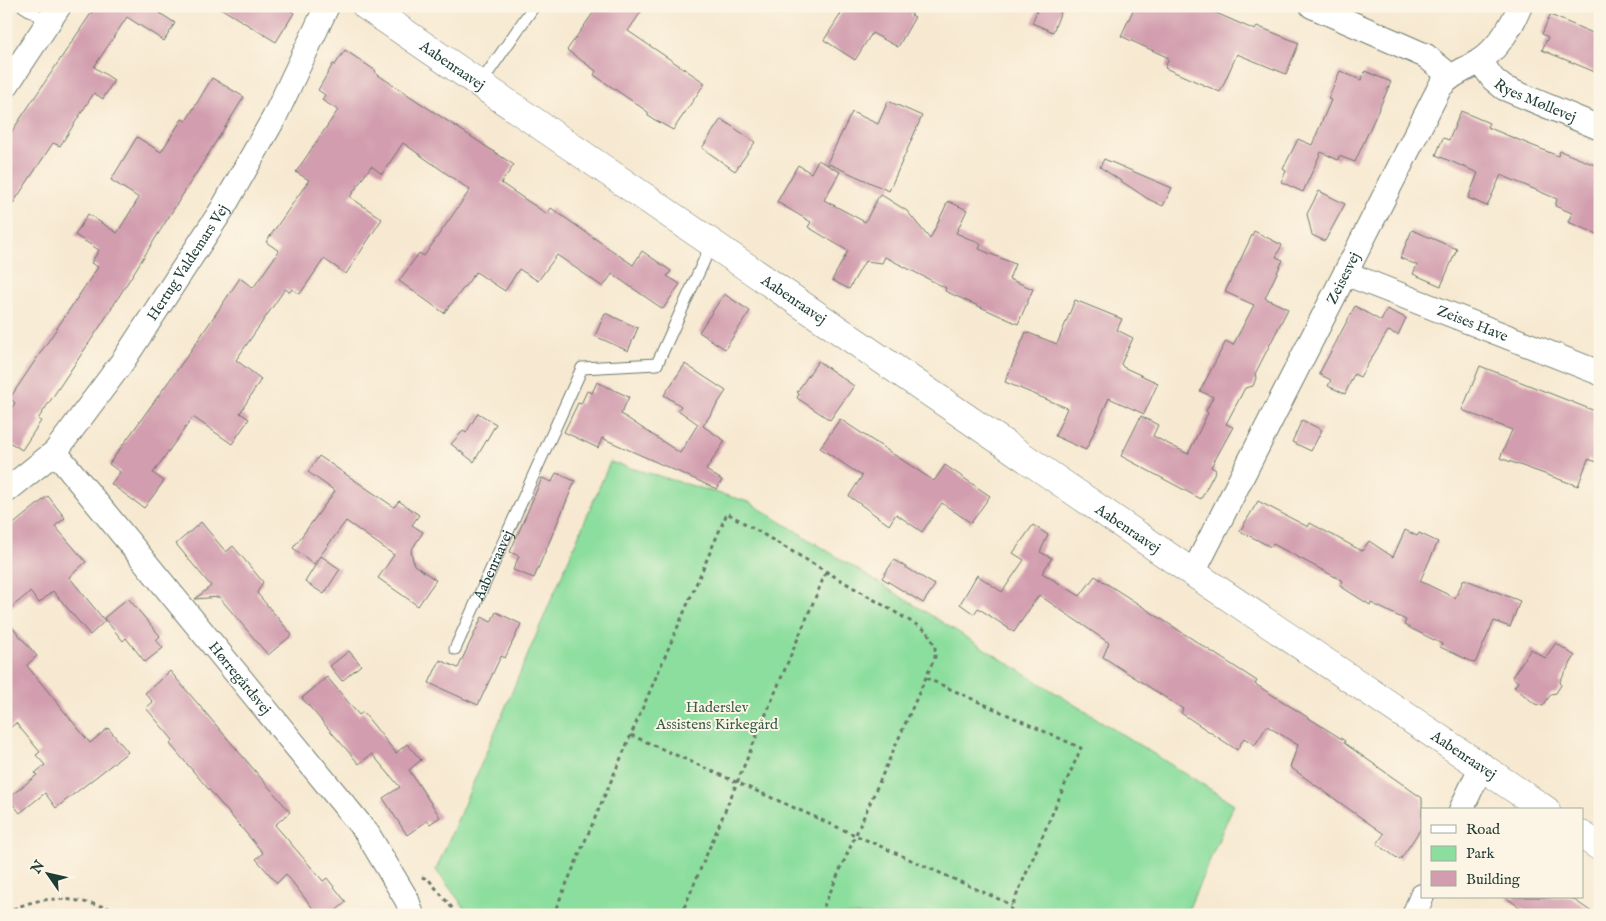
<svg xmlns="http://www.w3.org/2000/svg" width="1606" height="921" font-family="'IM FELL English',serif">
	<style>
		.green { fill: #8cde9e; stroke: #568e69 }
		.building { fill: #d29daf }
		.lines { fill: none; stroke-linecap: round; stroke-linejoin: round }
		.lane-casing { stroke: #6b796b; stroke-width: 13 }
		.street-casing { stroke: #6b796b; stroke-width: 26 }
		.secondary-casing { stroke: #6b796b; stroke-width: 29 }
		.path { stroke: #6b796b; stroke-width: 3; stroke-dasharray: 4 4; stroke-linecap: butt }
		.lane { stroke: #fff; stroke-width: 11 }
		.street { stroke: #fff; stroke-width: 24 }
		.secondary { stroke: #fff; stroke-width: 28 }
		.labels { text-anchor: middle; stroke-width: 4; stroke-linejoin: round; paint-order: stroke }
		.street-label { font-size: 15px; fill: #1f3d34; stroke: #fcf5e5 }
		.park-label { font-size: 15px; fill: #355d49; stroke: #fcf5e5 }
	</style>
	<rect width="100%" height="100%" fill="#fcf5e5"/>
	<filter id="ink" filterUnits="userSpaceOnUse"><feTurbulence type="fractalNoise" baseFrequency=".02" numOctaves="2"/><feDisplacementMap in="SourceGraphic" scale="10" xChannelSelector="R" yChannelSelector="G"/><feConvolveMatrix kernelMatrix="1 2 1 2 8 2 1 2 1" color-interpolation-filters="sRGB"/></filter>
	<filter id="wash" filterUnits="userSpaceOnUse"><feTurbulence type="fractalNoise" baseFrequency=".0096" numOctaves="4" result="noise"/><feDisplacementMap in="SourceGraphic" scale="20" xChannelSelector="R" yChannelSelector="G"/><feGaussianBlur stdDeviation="1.12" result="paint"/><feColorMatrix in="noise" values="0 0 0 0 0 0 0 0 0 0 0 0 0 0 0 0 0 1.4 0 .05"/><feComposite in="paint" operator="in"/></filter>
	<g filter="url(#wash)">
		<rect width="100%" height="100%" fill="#f7e9d1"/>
		<!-- green -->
		<polygon class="green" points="610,462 749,502 1234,804 1186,915 470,915 436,870"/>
		<g id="blocks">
			<!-- building -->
			<g class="building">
				<polygon points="96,6 149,6 175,23 164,41 127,17 94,67 114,80 103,99 94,93 60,146 53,143 6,214 6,140"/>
				<polygon points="217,6 284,6 294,13 276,42"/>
				<polygon points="598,6 645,6 628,31 705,83 673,130 648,116 648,112 594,75 596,71 567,50"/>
				<polygon points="846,6 916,6 911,15 915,17 898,47 872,33 855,60 824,40"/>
				<polygon points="1039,6 1063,6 1053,32 1032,23"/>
				<polygon points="1135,6 1200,6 1255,30 1257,26 1299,43 1286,74 1237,54 1220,92 1165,68 1169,58 1121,36"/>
				<polygon points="1550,15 1600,36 1600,74 1542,50 1548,37 1542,34"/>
				<polygon points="345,50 376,71 375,73 514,165 501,183 547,214 551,208 633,265 642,251 671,271 667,276 680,284 663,309 612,274 603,287 557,255 538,281 519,269 505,291 476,272 444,313 399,281 419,253 424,256 470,190 403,143 382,174 371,166 350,197 382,219 346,274 324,259 300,294 292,289 290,292 285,289 236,360 261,379 240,413 249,419 232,444 193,417 153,473 164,481 144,508 111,484 120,472 109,464 190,352 240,278 253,288 279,251 266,242 309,180 296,172 338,110 322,100 325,95 318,90 333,64 335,65"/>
				<polygon points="1340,71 1361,80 1365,71 1391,82 1355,162 1339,156 1338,160 1321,152 1303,192 1281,182 1286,171 1283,169 1298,139 1312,145 1331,100 1328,99"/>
				<polygon points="212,78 244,97 101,325 38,419 41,421 22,450 6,440 6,416 15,403 10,398 98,267 91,263 99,250 75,235 88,214 117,233 139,198 111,180 137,137 161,152 182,119 186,121"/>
				<polygon points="888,101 922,116 889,191 827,163 852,112 878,124"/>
				<polygon points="1461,111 1489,123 1487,127 1558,156 1560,151 1600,167 1600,235 1568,222 1572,213 1555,206 1557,199 1501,175 1487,206 1468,198 1478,173 1436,155 1443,138 1449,140"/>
				<polygon points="721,119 755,142 735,171 702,148"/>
				<polygon points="1104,159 1172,188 1163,206 1148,199 1100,167"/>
				<polygon points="818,160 840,172 824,200 865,222 880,194 907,211 930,239 948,201 967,210 956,233 981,244 979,249 1015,264 1009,279 1033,289 1018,324 945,291 946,288 885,257 882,263 865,261 849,289 832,280 848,251 808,227 811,222 777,202 798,165 811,173"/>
				<polygon points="1319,191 1345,204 1325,241 1312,235 1307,214"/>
				<polygon points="1412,230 1457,249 1441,286 1413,274 1417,265 1400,258"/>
				<polygon points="1254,231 1282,245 1276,257 1283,260 1265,298 1288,309 1255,374 1256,378 1253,386 1245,388 1226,424 1233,427 1211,467 1216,470 1201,499 1121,456 1141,416 1158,425 1153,436 1188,454 1208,413 1206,411 1213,397 1200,391 1226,341 1233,345 1254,305 1225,292"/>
				<polygon points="724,294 750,311 725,349 699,332"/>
				<polygon points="1075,300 1122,319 1117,330 1133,338 1121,364 1123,367 1158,383 1144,414 1109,398 1086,450 1055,436 1067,408 1005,382 1026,332 1057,344"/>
				<polygon points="1355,306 1381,321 1387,309 1406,318 1398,335 1388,331 1360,377 1354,374 1345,394 1328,386 1331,380 1319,374"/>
				<polygon points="605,313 638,328 628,351 595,336"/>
				<polygon points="818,361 854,386 830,420 797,398 799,394 797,392"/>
				<polygon points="685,364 726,391 703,426 725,441 706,470 722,480 717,489 602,438 598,448 564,432 578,403 581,404 587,391 592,393 597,382 629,397 621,414 680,453 698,424 678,410 681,406 664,395"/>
				<polygon points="1480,366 1600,413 1600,463 1588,459 1578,486 1500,458 1512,430 1462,410"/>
				<polygon points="478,413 496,424 474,462 451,444 463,431 466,433"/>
				<polygon points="840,419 934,481 945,465 990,496 971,523 942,503 922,532 896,514 889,525 849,496 862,476 820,448"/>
				<polygon points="1302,420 1322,430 1311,451 1292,442"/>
				<polygon points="319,456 394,507 399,501 419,515 412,525 423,532 411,551 414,565 436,580 418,606 378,578 394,555 346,521 314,564 293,548 335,491 308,472"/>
				<polygon points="556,473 575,481 534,578 513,570 519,556 510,552 542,478 552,482"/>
				<polygon points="48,496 65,518 55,526 86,562 69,577 105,621 90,635 53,591 39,603 30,592 6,612 6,530"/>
				<polygon points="1258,501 1308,527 1310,523 1362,551 1369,541 1393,557 1405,530 1417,536 1419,533 1438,542 1420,581 1455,598 1464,579 1520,601 1510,627 1494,621 1475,663 1440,647 1442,644 1404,625 1406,620 1371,603 1370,605 1340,586 1343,581 1273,544 1271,547 1240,531"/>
				<polygon points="201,522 226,552 233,546 263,582 257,593 292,635 268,655 219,597 195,599 211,586 176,544"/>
				<polygon points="1033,525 1048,535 1040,552 1052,558 1042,573 1080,596 1095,576 1257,681 1255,684 1345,741 1344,743 1422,798 1422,827 1400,860 1377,844 1384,834 1290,767 1298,745 1267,726 1255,745 1244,738 1237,750 1181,713 1183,709 1103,657 1109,643 1039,595 1014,632 978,608 974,614 960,604 977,575 1002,592 1024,560 1013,553"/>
				<polygon points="321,556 340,569 324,594 305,582"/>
				<polygon points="894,560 935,585 923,603 882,578"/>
				<polygon points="128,598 160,636 156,640 163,648 145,662 126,638 123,641 104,618"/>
				<polygon points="496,612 521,624 505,658 501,656 478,705 429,683 440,660 458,668 482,617 491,622"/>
				<polygon points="6,620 37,656 27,665 28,667 90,743 108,728 128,752 56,808 45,793 20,813 8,798 37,775 35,773 45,765 36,755 40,752 16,723 6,731"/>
				<polygon points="1556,643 1575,656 1560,681 1561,685 1556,693 1551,694 1543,706 1535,704 1514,687 1518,682 1512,677 1531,649 1545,658"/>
				<polygon points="349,651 361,665 342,681 330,666"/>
				<polygon points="170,671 290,812 275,825 323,881 327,878 346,902 331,915 318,915 286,874 277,883 256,859 263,853 170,744 173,740 146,708 153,702 145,693"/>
				<polygon points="327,677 359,715 363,712 396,753 407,744 421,760 409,770 440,817 430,824 427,821 407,835 383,798 400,787 372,754 359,764 302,698"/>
				<polygon points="1505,897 1570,897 1596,915 1531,915"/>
			</g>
		</g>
	</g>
	<g filter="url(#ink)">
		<use href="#blocks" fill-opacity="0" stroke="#6b796b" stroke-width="1"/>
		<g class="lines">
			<defs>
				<g id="lane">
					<polyline points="23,6 48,22"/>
					<polyline points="480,84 534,6"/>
					<path id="s1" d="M455 649 582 368 657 364 712 243"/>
				</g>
				<g id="street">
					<polyline points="1312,6 1426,56 1450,76"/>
					<path id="s2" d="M1480 61 1493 79 1504 88 1600 128"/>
					<polyline points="6,86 59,6"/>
					<path id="s3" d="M1347 274 1600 373"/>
					<path id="s4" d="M55 452 367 833 407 900 412 915"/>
					<path id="s5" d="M6 491 55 452 123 361 223 208 274 118 327 6"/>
					<path id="s6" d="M1193 573 1440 87C1453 73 1463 71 1478 62 1497 50 1512 26 1520 6"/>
					<polyline points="1461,810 1482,765"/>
					<polyline points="1414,915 1422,896"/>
				</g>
				<g id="secondary">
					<path id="s7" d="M366 6 1193 573 1546 810"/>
					<polyline points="1582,835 1600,847"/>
				</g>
			</defs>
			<!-- lane casing -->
			<use href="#lane" class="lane-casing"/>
			<!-- street casing -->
			<use href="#street" class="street-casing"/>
			<!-- secondary casing -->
			<use href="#secondary" class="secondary-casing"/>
			<!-- path -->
			<g class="path">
				<polyline points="926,678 1081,748 1008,915"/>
				<polyline points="631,735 1012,905"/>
				<polyline points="422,877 429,880 458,915"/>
				<path d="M6 913C50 888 88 902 132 915"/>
				<polyline points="553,915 727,513 927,631 935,646 935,657 820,915"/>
				<polyline points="681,915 826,572"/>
			</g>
			<!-- lane -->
			<use href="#lane" class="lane"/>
			<!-- street -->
			<use href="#street" class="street"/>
			<!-- secondary -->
			<use href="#secondary" class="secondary"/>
		</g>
	</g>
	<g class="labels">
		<!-- street labels -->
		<g class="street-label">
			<text dy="5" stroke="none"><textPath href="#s7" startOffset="105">Aabenraavej</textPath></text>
			<text dy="5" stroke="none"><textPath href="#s2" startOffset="70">Ryes Møllevej</textPath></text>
			<text dy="5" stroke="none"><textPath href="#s5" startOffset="294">Hertug Valdemars Vej</textPath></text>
			<text dy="5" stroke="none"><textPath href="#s6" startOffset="331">Zeisesvej</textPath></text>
			<text dy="5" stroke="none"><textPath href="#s7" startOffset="519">Aabenraavej</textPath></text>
			<text dy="5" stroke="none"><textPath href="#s3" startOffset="135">Zeises Have</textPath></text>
			<text dy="5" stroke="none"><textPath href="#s7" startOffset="924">Aabenraavej</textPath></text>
			<text dy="5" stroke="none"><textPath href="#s1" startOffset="92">Aabenraavej</textPath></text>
			<text dy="5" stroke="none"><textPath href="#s4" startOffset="292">Hørregårdsvej</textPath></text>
			<text dy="5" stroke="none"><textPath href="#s7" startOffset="1329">Aabenraavej</textPath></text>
		</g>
		<!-- park labels -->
		<g class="park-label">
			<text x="717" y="712">Haderslev<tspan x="717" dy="17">Assistens Kirkegård</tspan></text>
		</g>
	</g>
	<!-- margin -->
	<rect width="1606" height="921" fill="none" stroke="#fcf5e5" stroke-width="25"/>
	<!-- legend -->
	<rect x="1421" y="808" width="162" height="90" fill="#fcf5e5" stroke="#a4ab9e"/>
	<rect x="1431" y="825" width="25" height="8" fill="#ffffff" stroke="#a4ab9e"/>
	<text x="1466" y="834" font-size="15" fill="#1f3d34">Road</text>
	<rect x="1431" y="846" width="25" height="15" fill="#8cde9e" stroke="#a4ab9e"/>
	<text x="1466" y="858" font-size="15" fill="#1f3d34">Park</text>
	<rect x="1431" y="871" width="25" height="15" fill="#d29daf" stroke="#a4ab9e"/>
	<text x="1466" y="884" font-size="15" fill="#1f3d34">Building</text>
	<!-- north arrow -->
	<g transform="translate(48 874) rotate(304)" stroke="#fcf5e5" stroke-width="4" paint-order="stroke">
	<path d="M0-4L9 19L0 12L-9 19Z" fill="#1f3d34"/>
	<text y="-8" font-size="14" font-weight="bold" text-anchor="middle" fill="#1f3d34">N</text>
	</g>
</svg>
